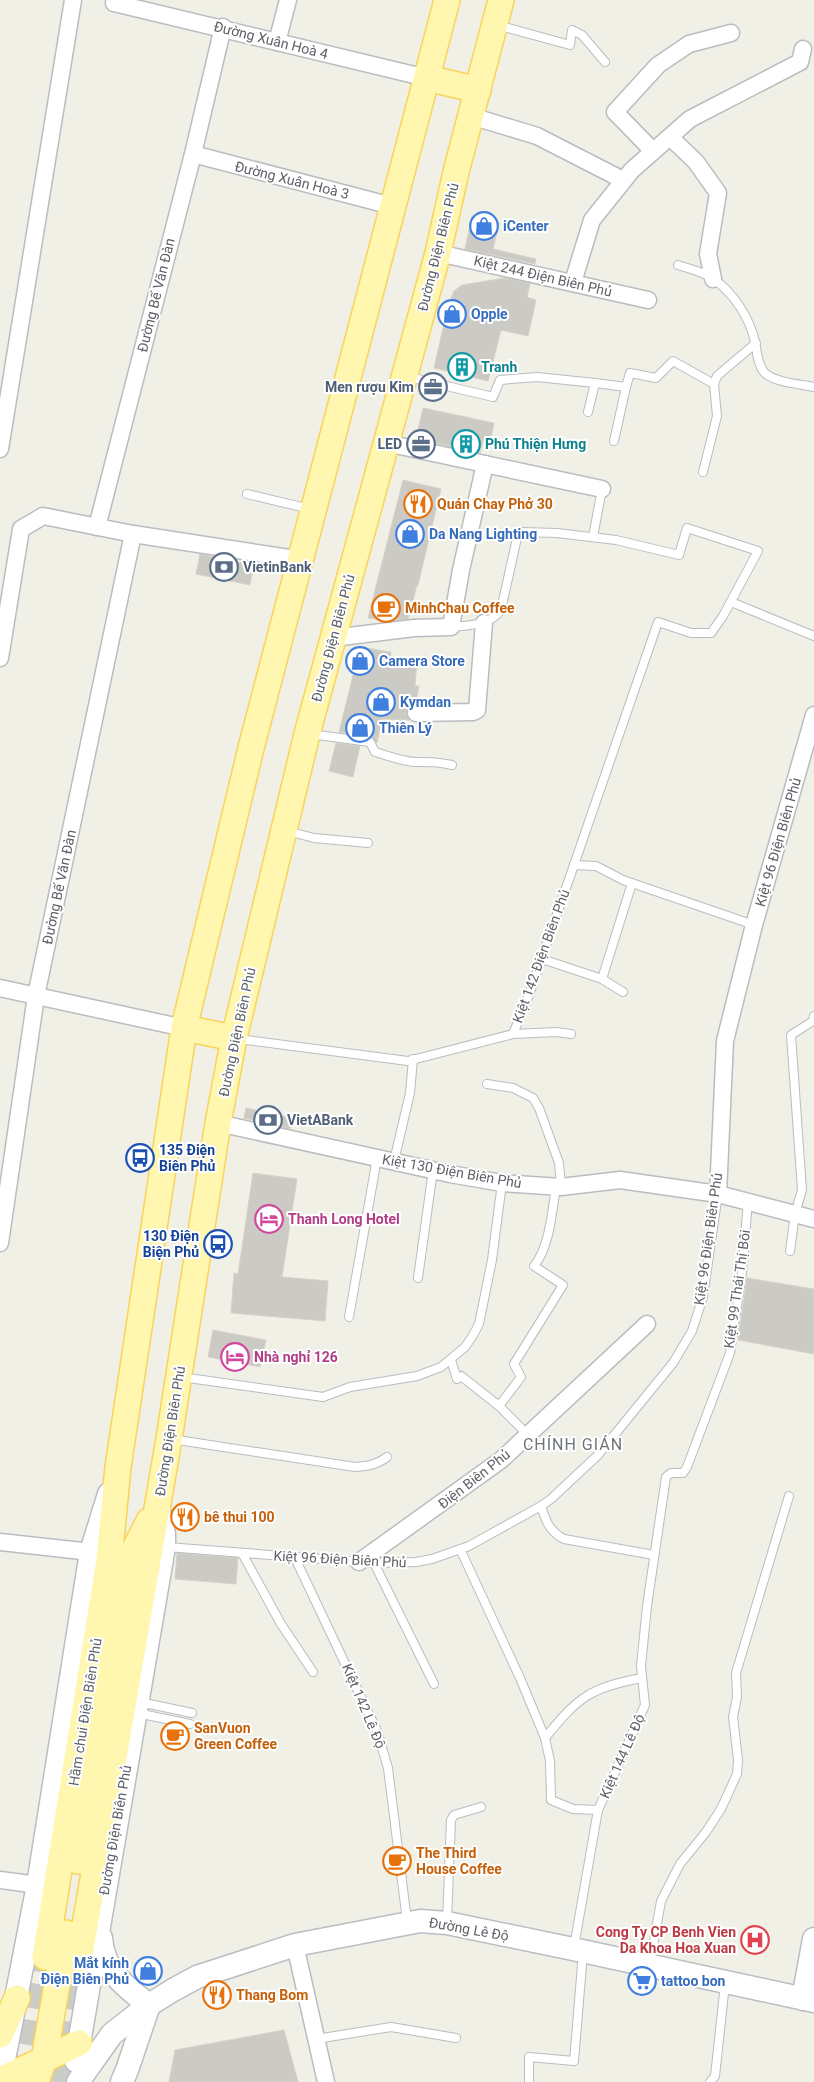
<svg xmlns="http://www.w3.org/2000/svg" width="814" height="2082" font-family="Roboto,sans-serif">
	<style>
		.building { fill: #cccac4; stroke: #d7d2c5 }
		.lines { fill: none; stroke-linecap: round; stroke-linejoin: round }
		.primary-tunnel { stroke: #ccccc7; stroke-width: 25; stroke-dasharray: 25 12; stroke-linecap: butt }
		.lane-casing { stroke: #babcc1; stroke-width: 10 }
		.street-casing { stroke: #babcc1; stroke-width: 19 }
		.secondary-casing { stroke: #babdc3; stroke-width: 25 }
		.primary-casing { stroke: #f9d459; stroke-width: 28 }
		.lane { stroke: #fff; stroke-width: 8 }
		.street { stroke: #fff; stroke-width: 16 }
		.secondary { stroke: #fff; stroke-width: 22 }
		.primary { stroke: #fff6af; stroke-width: 25 }
		.labels { text-anchor: middle; stroke-width: 4; stroke-linejoin: round; paint-order: stroke }
		.street-label { font-size: 14px; fill: #5e6268; stroke: #fff }
		.shop-label { font-size: 14px; font-weight: bold; fill: #366cbe; stroke: #fff; text-anchor: start }
		.culture-label { font-size: 14px; font-weight: bold; fill: #0d838f; stroke: #fff; text-anchor: start }
		.service-label { font-size: 14px; font-weight: bold; fill: #4e5e75; stroke: #fff; text-anchor: end }
		.food-label { font-size: 14px; font-weight: bold; fill: #c56008; stroke: #fff; text-anchor: start }
		.transit-label { font-size: 14px; font-weight: bold; fill: #164399; stroke: #fff; text-anchor: start }
		.hotel-label { font-size: 14px; font-weight: bold; fill: #b23c85; stroke: #fff; text-anchor: start }
		.health-label { font-size: 14px; font-weight: bold; fill: #be3a42; stroke: #fff; text-anchor: end }
		.quarter-label { font-size: 16px; letter-spacing: 1px; fill: #6f747a; stroke: #fff }
	</style>
	<rect width="100%" height="100%" fill="#f1f0e7"/>
	<!-- building -->
	<g class="building">
		<polygon points="472,216 499,223 493,249 536,259 535,264 465,249"/>
		<polygon points="505,278 530,284 527,297 536,300 528,336 501,330 488,381 434,368 448,306 454,291 462,285"/>
		<polygon points="423,408 494,423 491,438 484,437 480,453 416,439"/>
		<polygon points="403,480 441,489 418,585 417,585 408,619 386,621 368,618"/>
		<polygon points="200,554 250,565 253,569 250,585 196,574"/>
		<polygon points="360,647 391,652 390,658 417,660 415,686 419,686 416,703 407,709 406,714 409,720 382,719 377,743 371,737 339,732"/>
		<polygon points="336,743 360,746 353,777 329,771"/>
		<polygon points="246,1108 292,1118 290,1129 244,1118"/>
		<polygon points="253,1173 297,1179 282,1277 328,1281 325,1321 231,1313 234,1273 238,1274"/>
		<polygon points="747,1278 814,1289 814,1354 738,1340"/>
		<polygon points="213,1330 266,1340 260,1367 208,1357"/>
		<polygon points="177,1553 238,1558 236,1584 175,1579"/>
		<polygon points="284,2030 298,2082 169,2082 175,2050"/>
	</g>
	<g class="lines">
		<!-- primary-tunnel -->
		<g class="primary-tunnel">
			<polyline points="25,2082 45,1957"/>
			<polyline points="55,2082 79,1960"/>
		</g>
		<defs>
			<g id="lane">
				<polyline points="497,25 570,45 572,30 582,35 605,62"/>
				<path d="M678 265C690 269 704 272 714 279 734 294 750 318 755 342 757 352 758 368 766 374 778 383 800 384 814 387"/>
				<polyline points="409,377 493,397 500,380 537,377 595,383 588,412"/>
				<polyline points="595,383 626,387 614,441"/>
				<polyline points="626,387 630,373 656,378 673,361 714,384"/>
				<polyline points="703,472 717,416 714,384 717,376 756,343"/>
				<polyline points="247,494 310,509"/>
				<polyline points="593,537 602,489"/>
				<polyline points="731,602 814,636"/>
				<path d="M310 734 370 742 375 752C389 756 403 762 417 762 432 762 438 762 452 765"/>
				<polyline points="287,831 314,838 368,843"/>
				<polyline points="574,865 596,866 623,880 754,925"/>
				<polyline points="542,959 602,979 623,992"/>
				<polyline points="602,979 632,883"/>
				<polyline points="513,1034 556,1032 571,1034"/>
				<path d="M238 1039 408 1061 513 1034 529 995 658 622 691 633H711L723 616 758 551 687 528 679 555 616 540 557 533 522 532 517 538 501 610C489 626 469 625 451 627"/>
				<polyline points="487,1084 513,1088 533,1098 539,1108 559,1163 561,1187"/>
				<polyline points="394,1161 410,1093 413,1059"/>
				<polyline points="790,1251 795,1214 802,1190 791,1035 813,1021 814,1016"/>
				<polyline points="418,1278 433,1170"/>
				<polyline points="349,1317 377,1158"/>
				<path d="M451 1360 457 1379 461 1376 499 1406 521 1377 514 1364 563 1285 534 1266C550 1247 552 1210 556 1187"/>
				<polyline points="181,1377 323,1397 350,1387 417,1376 441,1367 465,1347 472,1337 479,1324 492,1260 502,1183"/>
				<polyline points="499,1406 528,1435"/>
				<path d="M171 1439 355 1467C367 1466 377 1465 387 1457"/>
				<path d="M541 1506C546 1521 549 1531 564 1539L654 1555"/>
				<polyline points="167,1547 374,1563 416,1562 432,1559 469,1546 541,1506 551,1499 598,1455 673,1363 692,1331 703,1297 718,1194"/>
				<polyline points="460,1549 520,1678 545,1738"/>
				<polyline points="242,1553 281,1624 313,1672"/>
				<polyline points="295,1558 377,1731 388,1768 407,1921"/>
				<polyline points="374,1563 434,1684"/>
				<polyline points="140,1702 192,1713"/>
				<polyline points="137,1713 190,1724"/>
				<path d="M598 1810 573 1809 551 1800 550 1761 545 1738C578 1697 591 1687 642 1678"/>
				<polyline points="447,1921 451,1820 454,1815 481,1807"/>
				<polyline points="574,1947 598,1810 645,1705 641,1666 647,1606 666,1477 671,1473 683,1473 687,1467 730,1353 742,1272 748,1201"/>
				<polyline points="650,1963 661,1901 680,1864 706,1832 721,1809 737,1774 738,1760 733,1717 737,1697 736,1673 789,1496"/>
				<polyline points="316,2039 391,2027 456,2038"/>
				<polyline points="529,2082 529,2057 574,2061 583,1953"/>
				<polyline points="710,2082 715,2076 725,1984"/>
			</g>
			<g id="street">
				<polyline points="114,3 427,78"/>
				<polyline points="277,42 288,0"/>
				<polyline points="471,116 537,136 623,180"/>
				<polyline points="670,137 696,162 718,193 708,254 713,279"/>
				<polyline points="653,151 615,112 658,65 689,44 731,33"/>
				<polyline points="193,154 392,206"/>
				<polyline points="438,253 648,300"/>
				<polyline points="573,282 592,220 632,170 690,119 800,62 803,49"/>
				<polyline points="386,443 602,489"/>
				<polyline points="0,449 73,0"/>
				<polyline points="97,527 193,154 223,27"/>
				<polyline points="333,638 414,628 451,627 461,570 485,464"/>
				<polyline points="0,658 21,529 43,516 133,534 302,560"/>
				<polyline points="416,713 473,712 477,710 484,623"/>
				<polyline points="0,988 184,1028"/>
				<polyline points="218,1123 450,1174 502,1183 561,1187 620,1180 718,1194 814,1219"/>
				<polyline points="718,1194 725,1041 754,925 814,715"/>
				<polyline points="0,1243 36,996 133,534"/>
				<polyline points="0,1542 91,1552"/>
				<polyline points="359,1562 501,1460 647,1324"/>
				<polyline points="0,1880 38,1885"/>
				<polyline points="295,1945 326,2082"/>
			</g>
			<g id="secondary">
				<path d="M101 1938C103 1970 125 1987 149 2005L127 2070 122 2082"/>
				<polyline points="803,1999 814,1939"/>
				<polyline points="76,2061 164,1547 164,1534 159,1511"/>
				<polyline points="0,2080 38,1885 91,1552 109,1494"/>
				<polyline points="78,2082 112,2034 149,2005 173,1990 197,1977 295,1945 420,1921 447,1923 573,1949 814,2001"/>
			</g>
			<g id="primary">
				<polyline points="427,78 478,90"/>
				<polyline points="184,1028 234,1038"/>
				<polyline points="78,1861 130,1558 149,1521"/>
				<polyline points="45,1957 109,1560 118,1467 184,1028 251,748 447,0"/>
				<polyline points="79,1960 169,1439 218,1123 234,1038 307,734 438,253 456,172 501,0"/>
				<polyline points="0,2035 17,1998"/>
				<polyline points="0,2080 79,2043"/>
				<polyline points="36,2082 44,2059 66,1933"/>
			</g>
		</defs>
		<!-- lane casing -->
		<use href="#lane" class="lane-casing"/>
		<!-- street casing -->
		<use href="#street" class="street-casing"/>
		<!-- secondary casing -->
		<use href="#secondary" class="secondary-casing"/>
		<!-- primary casing -->
		<use href="#primary" class="primary-casing"/>
		<!-- lane -->
		<use href="#lane" class="lane"/>
		<!-- street -->
		<use href="#street" class="street"/>
		<!-- secondary -->
		<use href="#secondary" class="secondary"/>
		<!-- primary -->
		<use href="#primary" class="primary"/>
	</g>
	<!-- icons -->
	<defs>
		<symbol id="shop-ring" viewBox="-11 -11 22 22"><circle r="9.5" fill="#fff" stroke="#3f7fe0" stroke-width="1.5"/><path d="M-5-2.5h2.3a2.7 3.5 0 0 1 5.4 0H5L5.5 6h-11ZM-1.5-2.5h3a1.5 2.3 0 0 0-3 0Z" fill="#3f7fe0"/></symbol>
		<symbol id="building-ring" viewBox="-11 -11 22 22"><circle r="9.5" fill="#fff" stroke="#0f9aa8" stroke-width="1.5"/><path d="M-4-6H4V6H1V3H-1V6H-4ZM-2.5-4.3h1.7v1.8h-1.7ZM.8-4.3h1.7v1.8H.8ZM-2.5-1h1.7V.8h-1.7ZM.8-1h1.7V.8H.8Z" fill="#0f9aa8"/></symbol>
		<symbol id="office-ring" viewBox="-11 -11 22 22"><circle r="9.5" fill="#fff" stroke="#5c6f8a" stroke-width="1.5"/><path d="M-6-3h4V-5.5h4V-3h4V5H-6ZM-1-4.5V-3h2v-1.5ZM-6 0V1H6V0Z" fill="#5c6f8a"/></symbol>
		<symbol id="restaurant-ring" viewBox="-11 -11 22 22"><circle r="9.5" fill="#fff" stroke="#e8710a" stroke-width="1.5"/><path d="M-5-6h1v4h1v-4h1v4h1v-4h1v5L-1.5 .5V6h-2V.5L-5-1ZM5-6V6H3V1.5H1.5Q1.5-4 5-6Z" fill="#e8710a"/></symbol>
		<symbol id="bank-ring" viewBox="-11 -11 22 22"><circle r="9.5" fill="#fff" stroke="#5c6f8a" stroke-width="1.5"/><path d="M-6-4H6V4H-6ZM0-2.3a2.3 2.3 0 1 0 0 4.6a2.3 2.3 0 1 0 0-4.6Z" fill="#5c6f8a"/></symbol>
		<symbol id="cafe-ring" viewBox="-11 -11 22 22"><circle r="9.5" fill="#fff" stroke="#e8710a" stroke-width="1.5"/><path d="M-5.5-4.5H6V0H3Q3 3.5 0 3.5H-2.5Q-5.5 3.5-5.5 0ZM3-3.2v2h1.7v-2ZM-6 4.5H4V6H-6Z" fill="#e8710a"/></symbol>
		<symbol id="bus-ring" viewBox="-11 -11 22 22"><circle r="9.5" fill="#fff" stroke="#1a4fb4" stroke-width="1.5"/><path d="M-5-6H5V4H4V6H2V4H-2V6H-4V4H-5ZM-3.5-4V0h7V-4ZM-3.5 1.2v1.5H-2V1.2ZM2 1.2v1.5H3.5V1.2Z" fill="#1a4fb4"/></symbol>
		<symbol id="hotel-ring" viewBox="-11 -11 22 22"><circle r="9.5" fill="#fff" stroke="#d1479c" stroke-width="1.5"/><path d="M-6-4.5h1.5V1H6V5H4.5V3h-9V5H-6ZM-4 0a1.8 1.8 0 1 1 3.6 0ZM.5 0V-2.5h3Q6-2.5 6 0Z" fill="#d1479c"/></symbol>
		<symbol id="hospital-ring" viewBox="-11 -11 22 22"><circle r="9.5" fill="#fff" stroke="#e0444e" stroke-width="1.5"/><path d="M-5-5h3v3.5h4V-5h3V5h-3V1.5h-4V5h-3Z" fill="#e0444e"/></symbol>
		<symbol id="supermarket-ring" viewBox="-11 -11 22 22"><circle r="9.5" fill="#fff" stroke="#3f7fe0" stroke-width="1.5"/><path d="M-6-5.5h2.5l.6 2H6L4.5 2H-2.5L-4.4-4H-6ZM-1.5 3.2a1.3 1.3 0 1 0 .1 0ZM3 3.2a1.3 1.3 0 1 0 .1 0Z" fill="#3f7fe0"/></symbol>
	</defs>
	<g fill-rule="evenodd">
		<use href="#shop-ring" x="468" y="210" width="32" height="32"/>
		<use href="#shop-ring" x="436" y="298" width="32" height="32"/>
		<use href="#building-ring" x="446" y="351" width="32" height="32"/>
		<use href="#office-ring" x="417" y="371" width="32" height="32"/>
		<use href="#office-ring" x="405" y="428" width="32" height="32"/>
		<use href="#building-ring" x="450" y="428" width="32" height="32"/>
		<use href="#restaurant-ring" x="402" y="488" width="32" height="32"/>
		<use href="#shop-ring" x="394" y="518" width="32" height="32"/>
		<use href="#bank-ring" x="208" y="551" width="32" height="32"/>
		<use href="#cafe-ring" x="370" y="592" width="32" height="32"/>
		<use href="#shop-ring" x="344" y="645" width="32" height="32"/>
		<use href="#shop-ring" x="365" y="686" width="32" height="32"/>
		<use href="#shop-ring" x="344" y="712" width="32" height="32"/>
		<use href="#bank-ring" x="252" y="1104" width="32" height="32"/>
		<use href="#bus-ring" x="124" y="1142" width="32" height="32"/>
		<use href="#hotel-ring" x="253" y="1203" width="32" height="32"/>
		<use href="#bus-ring" x="202" y="1228" width="32" height="32"/>
		<use href="#hotel-ring" x="219" y="1341" width="32" height="32"/>
		<use href="#restaurant-ring" x="169" y="1501" width="32" height="32"/>
		<use href="#cafe-ring" x="159" y="1720" width="32" height="32"/>
		<use href="#cafe-ring" x="381" y="1845" width="32" height="32"/>
		<use href="#hospital-ring" x="739" y="1924" width="32" height="32"/>
		<use href="#shop-ring" x="132" y="1955" width="32" height="32"/>
		<use href="#supermarket-ring" x="626" y="1965" width="32" height="32"/>
		<use href="#restaurant-ring" x="201" y="1979" width="32" height="32"/>
	</g>
	<g class="labels">
		<!-- street labels -->
		<g class="street-label">
			<text transform="translate(271 40) rotate(14)" y="5">Đường Xuân Hoà 4</text>
			<text transform="translate(292 180) rotate(14)" y="5">Đường Xuân Hoà 3</text>
			<text transform="translate(438 247) rotate(-76)" y="5">Đường Điện Biên Phủ</text>
			<text transform="translate(543 276) rotate(13)" y="5">Kiệt 244 Điện Biên Phủ</text>
			<text transform="translate(156 295) rotate(-76)" y="5">Đường Bế Văn Đàn</text>
			<text transform="translate(333 638) rotate(-75)" y="5">Đường Điện Biên Phủ</text>
			<text transform="translate(778 842) rotate(-74)" y="5">Kiệt 96 Điện Biên Phủ</text>
			<text transform="translate(59 887) rotate(-78)" y="5">Đường Bế Văn Đàn</text>
			<text transform="translate(541 956) rotate(-70)" y="5">Kiệt 142 Điện Biên Phủ</text>
			<text transform="translate(237 1032) rotate(-78)" y="5">Đường Điện Biên Phủ</text>
			<text transform="translate(452 1171) rotate(10)" y="5">Kiệt 130 Điện Biên Phủ</text>
			<text transform="translate(708 1239) rotate(-82)" y="5">Kiệt 96 Điện Biên Phủ</text>
			<text transform="translate(737 1289) rotate(-82)" y="5">Kiệt 99 Thái Thị Bôi</text>
			<text transform="translate(170 1431) rotate(-81)" y="5">Đường Điện Biên Phủ</text>
			<text transform="translate(474 1479) rotate(-38)" y="5">Điện Biên Phủ</text>
			<text transform="translate(340 1559) rotate(3)" y="5">Kiệt 96 Điện Biên Phủ</text>
			<text transform="translate(364 1706) rotate(67)" y="5">Kiệt 142 Lê Độ</text>
			<text transform="translate(85 1712) rotate(-81)" y="5">Hầm chui Điện Biên Phủ</text>
			<text transform="translate(622 1756) rotate(-66)" y="5">Kiệt 144 Lê Độ</text>
			<text transform="translate(115 1830) rotate(-80)" y="5">Đường Điện Biên Phủ</text>
			<text transform="translate(469 1929) rotate(10)" y="5">Đường Lê Độ</text>
		</g>
		<!-- shop labels -->
		<g class="shop-label">
			<text x="503" y="231">iCenter</text>
			<text x="471" y="319">Opple</text>
			<text x="429" y="539">Da Nang Lighting</text>
			<text x="379" y="666">Camera Store</text>
			<text x="400" y="707">Kymdan</text>
			<text x="379" y="733">Thiên Lý</text>
			<text x="129" y="1968" text-anchor="end">Mắt kính<tspan x="129" dy="16">Điện Biên Phủ</tspan></text>
			<text x="661" y="1986">tattoo bon</text>
		</g>
		<!-- culture labels -->
		<g class="culture-label">
			<text x="481" y="372">Tranh</text>
			<text x="485" y="449">Phú Thiện Hưng</text>
		</g>
		<!-- service labels -->
		<g class="service-label">
			<text x="414" y="392">Men rượu Kim</text>
			<text x="402" y="449">LED</text>
			<text x="243" y="572" text-anchor="start">VietinBank</text>
			<text x="287" y="1125" text-anchor="start">VietABank</text>
		</g>
		<!-- food labels -->
		<g class="food-label">
			<text x="437" y="509">Quán Chay Phở 30</text>
			<text x="405" y="613">MinhChau Coffee</text>
			<text x="204" y="1522">bê thui 100</text>
			<text x="194" y="1733">SanVuon<tspan x="194" dy="16">Green Coffee</tspan></text>
			<text x="416" y="1858">The Third<tspan x="416" dy="16">House Coffee</tspan></text>
			<text x="236" y="2000">Thang Bom</text>
		</g>
		<!-- transit labels -->
		<g class="transit-label">
			<text x="159" y="1155">135 Điện<tspan x="159" dy="16">Biên Phủ</tspan></text>
			<text x="199" y="1241" text-anchor="end">130 Điện<tspan x="199" dy="16">Biện Phủ</tspan></text>
		</g>
		<!-- hotel labels -->
		<g class="hotel-label">
			<text x="288" y="1224">Thanh Long Hotel</text>
			<text x="254" y="1362">Nhà nghỉ 126</text>
		</g>
		<!-- health labels -->
		<g class="health-label">
			<text x="736" y="1937">Cong Ty CP Benh Vien<tspan x="736" dy="16">Da Khoa Hoa Xuan</tspan></text>
		</g>
		<!-- quarter labels -->
		<g class="quarter-label">
			<text x="573" y="1450">CHÍNH GIÁN</text>
		</g>
	</g>
</svg>
